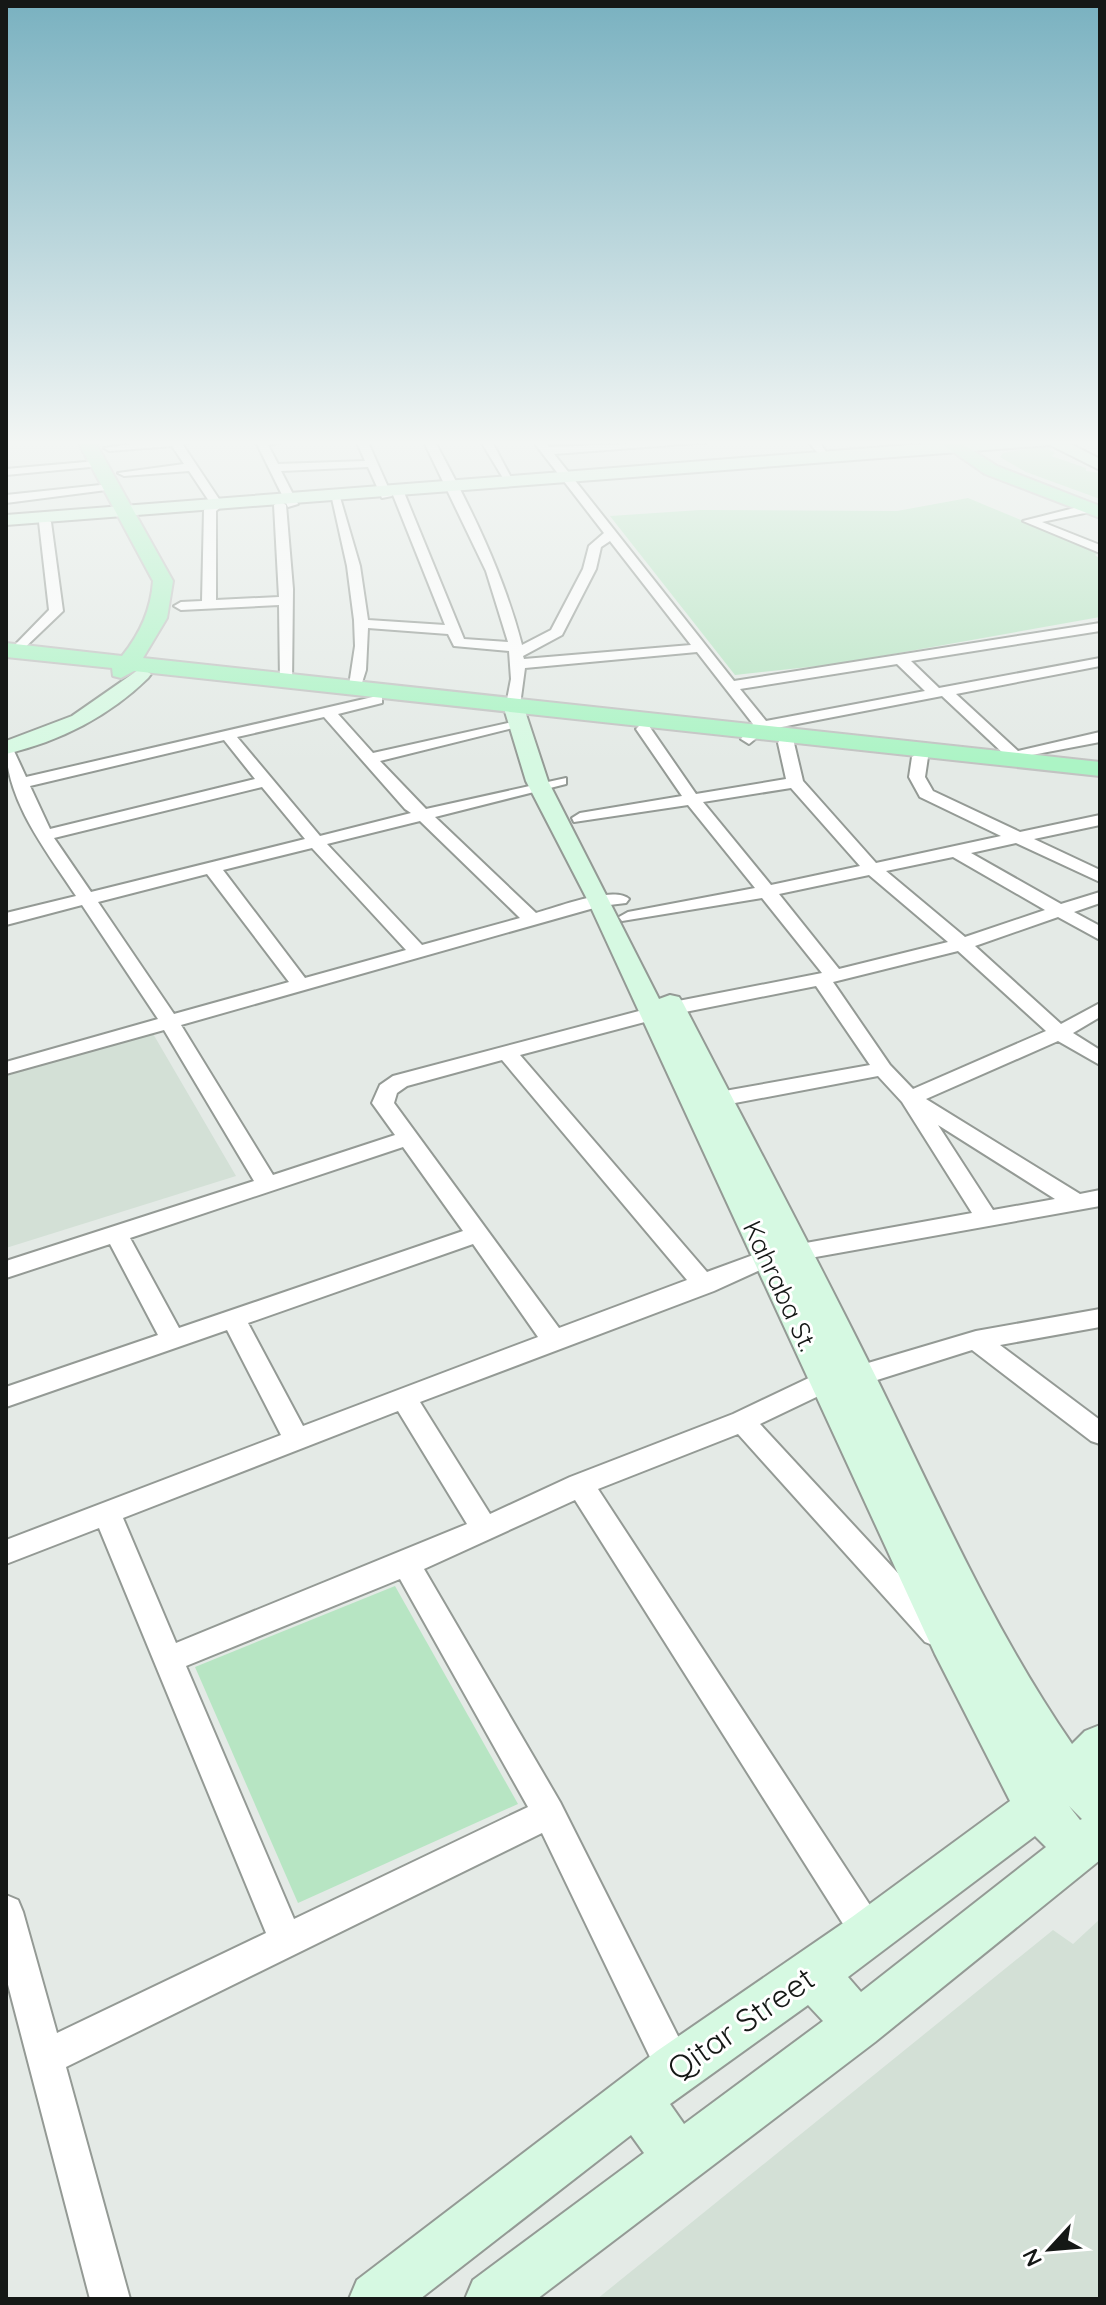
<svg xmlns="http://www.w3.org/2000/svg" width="1106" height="2305" font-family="Quicksand,sans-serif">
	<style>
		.built { fill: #d3e0d6 }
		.green { fill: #b7e5c3 }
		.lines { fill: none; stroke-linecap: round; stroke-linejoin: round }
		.street-casing { stroke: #949a95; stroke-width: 4 }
		.secondary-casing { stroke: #949a95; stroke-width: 4 }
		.primary-casing { stroke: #c2c3c2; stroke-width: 4 }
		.street { fill: #fff; fill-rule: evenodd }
		.secondary { fill: #d6f9e2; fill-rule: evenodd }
		.primary { fill: #acf4c5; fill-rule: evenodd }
		.labels { text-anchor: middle; stroke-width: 6; stroke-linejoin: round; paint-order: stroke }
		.street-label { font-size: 26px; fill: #151816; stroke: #fff }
		.near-street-label { font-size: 32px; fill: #151816; stroke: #fff }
	</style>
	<rect width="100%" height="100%" fill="#e4eae6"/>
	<!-- built -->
	<g class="built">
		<polygon points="152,1032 236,1176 6,1248 6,1075"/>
		<polygon points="1100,1919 1100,2299 597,2299 1053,1930 1073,1944"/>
	</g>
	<!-- green -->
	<g class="green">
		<polygon points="1044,446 1055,453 1051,456 1086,468 1086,471 1100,473 1100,499 1026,472 1000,457 1003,453"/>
		<polygon points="968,498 1100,553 1095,555 1100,559 1100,617 837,664 735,675 610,516 700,510 897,511"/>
		<polygon points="395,1586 518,1804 298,1903 195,1667"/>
	</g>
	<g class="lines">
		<defs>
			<g id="street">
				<polygon points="160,440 193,440 183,445 223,505 216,511 216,600 279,597 274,505 280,501 286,505 293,589 292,685 280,682 279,605 181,610 174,606 181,602 202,601 204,510 211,504 189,471 124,476 118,473 184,464 172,446 109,451 104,448"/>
				<polygon points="255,440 291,440 268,445 278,464 365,461 356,440 367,440 392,496 382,498 368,467 281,471 298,504 288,507"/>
				<path d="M423 440H434C470 506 503 572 522 645L551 630 583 569 589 546 604 533 532 440H543L549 447 736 440 554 454 734 681 1100 623V631L911 661 939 688 1100 658V666L956 694 1018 751 1100 732V742L1000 761 998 758 1004 754 942 696 766 730 749 744 741 739 753 724 697 652 525 668 520 705 513 709 506 705 511 679 509 651 454 646 448 634 368 628 366 670 360 689 348 692 355 646 354 620 347 566 331 494H339L360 566 368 620 445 625 391 490 397 487 403 490 464 639 508 642 486 571ZM610 541 691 645 524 659 523 656 562 635 596 569 601 547ZM897 664 925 691 766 721 740 689Z"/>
				<polygon points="480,440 491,440 514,483 506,483"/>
				<polygon points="807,440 818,440 830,458 822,458"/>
				<polygon points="97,461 101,466 6,475 6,469"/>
				<polygon points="110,484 114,485 114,489 6,503 6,495"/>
				<polygon points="1090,504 1094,505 1094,511 1042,522 1100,545 1100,553 1023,521"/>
				<polygon points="45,518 51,522 63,611 17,655 12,654 12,648 49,610 39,522"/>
				<path d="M377 696 382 697V703L338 714 373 753 521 720V726L380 761 426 809 566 778V784L435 817 536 913C555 908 614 885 629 899L626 903 601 906 181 1025 273 1175 395 1135 372 1103 380 1085 393 1076 673 1002 822 973 762 898 622 921 619 917 628 912 755 888 688 805 574 822 572 818 580 813 682 796 636 729 639 726H649L696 794 786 779 778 743 785 731H795L794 743 803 781 876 863 1001 836 920 797 909 777 912 757 920 752 928 757 925 777 933 791 1020 832 1100 815V825L1034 839 1100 870V882L1016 843 971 853 1061 904 1100 892V903L1074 912 1100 926V940L1058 917 975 946 1061 1024 1100 1003V1017L1073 1033 1100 1050V1065L1058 1041 926 1099 1080 1194 1100 1190V1206L771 1265 714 1291 420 1402 490 1514 570 1477 733 1414 815 1375 858 1366 976 1331 1100 1309V1327L1000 1345 1100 1420V1444L1091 1441 972 1350 858 1386 829 1391 760 1424 945 1624 950 1633 945 1642 935 1646 925 1642 738 1434 598 1489 881 1922 886 1934 881 1946 869 1951 857 1946 575 1500 424 1569 560 1802 688 2056 693 2069 688 2082 675 2087 662 2082 542 1833 66 2067 130 2299H90L6 1977V1895L18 1900 23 1912 57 2033 266 1933 99 1528 6 1564V1540L281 1435 227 1330 6 1407V1387L158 1335 110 1244 6 1278V1261L254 1181 164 1030 6 1074V1062L158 1019 82 905 6 925V913L76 896C47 852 6 801 6 746L14 751 26 777ZM324 717 405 809 411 813 320 836 237 737ZM224 740 255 779 50 829 30 786ZM262 787 305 839 91 892 54 838ZM791 788 860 866 771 885 703 802ZM420 821 520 918 422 945 327 844ZM312 848 406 950 305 978 223 870ZM953 857 1045 910 965 937 886 871ZM207 874 289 982 174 1014 98 902ZM869 875 948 942 839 969 779 894ZM958 951 1046 1031 913 1089 890 1065 833 982ZM816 986 870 1065 719 1092 712 1094 708 1099 712 1104 719 1106 878 1076 902 1102 972 1213 767 1250 707 1272 520 1055 675 1014ZM502 1060 687 1280 559 1328 394 1103 397 1093 407 1086ZM938 1125 1055 1199 993 1210ZM403 1147 463 1231 179 1328 130 1238ZM473 1244 538 1337 303 1426 248 1323ZM398 1411 467 1524 176 1643 123 1518ZM400 1579 528 1807 294 1919 186 1666Z"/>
			</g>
			<g id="secondary">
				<polygon points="975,440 1071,440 1069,443 1100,459 1100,470 1050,445 6,525 6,515"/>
				<path d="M141 668 151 674 148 678C108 717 60 741 6 754V741L72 716Z"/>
				<path d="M513 699 523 705 548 781 659 999 670 995 679 997 683 1003C747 1127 813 1250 875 1375 937 1501 992 1628 1072 1744L1085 1731 1100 1725V1860L875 2042 537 2299H465L473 2280 644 2153 631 2135 420 2299H349L357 2280 657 2051 852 1917 1010 1801 935 1654 588 901 526 781 503 705ZM1069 1806 1082 1819 1080 1820ZM1035 1836 1046 1847 861 1992 848 1977ZM808 2005 823 2021 684 2124 670 2104Z"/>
			</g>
			<g id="primary">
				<path d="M77 440H94L173 581 167 618 143 658 1100 762V776L134 671 121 678 113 676 112 668 6 657V643L122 656C140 634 151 610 153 581Z"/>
				<polygon points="936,440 956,440 997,466 1100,506 1100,518 985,474"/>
			</g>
		</defs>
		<!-- street casing -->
		<use href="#street" class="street-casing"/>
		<!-- secondary casing -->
		<use href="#secondary" class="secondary-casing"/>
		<!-- primary casing -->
		<use href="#primary" class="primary-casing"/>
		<!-- street -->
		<use href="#street" class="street"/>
		<!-- secondary -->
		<use href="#secondary" class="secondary"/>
		<!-- primary -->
		<use href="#primary" class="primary"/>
	</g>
	<!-- sky -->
	<linearGradient id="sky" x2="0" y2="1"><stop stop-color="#79b1c0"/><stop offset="0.58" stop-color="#f3f6f4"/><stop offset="1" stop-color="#f3f6f4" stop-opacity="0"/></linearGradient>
	<rect width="1106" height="763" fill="url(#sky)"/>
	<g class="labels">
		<!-- street labels -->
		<g class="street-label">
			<text transform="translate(780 1286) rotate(65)" y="9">Kahraba St.</text>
		</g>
		<!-- near-street labels -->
		<g class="near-street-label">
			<text transform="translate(741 2024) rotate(-35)" y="11">Qitar Street</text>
		</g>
	</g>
	<!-- border -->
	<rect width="1106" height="2305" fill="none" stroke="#151816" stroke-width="16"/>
	<!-- north arrow -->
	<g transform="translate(1050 2249) rotate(244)" stroke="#ffffff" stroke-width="6" paint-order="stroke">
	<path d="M0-6L14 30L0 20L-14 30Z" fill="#151816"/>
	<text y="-12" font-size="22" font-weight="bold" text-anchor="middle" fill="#151816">N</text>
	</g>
</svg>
